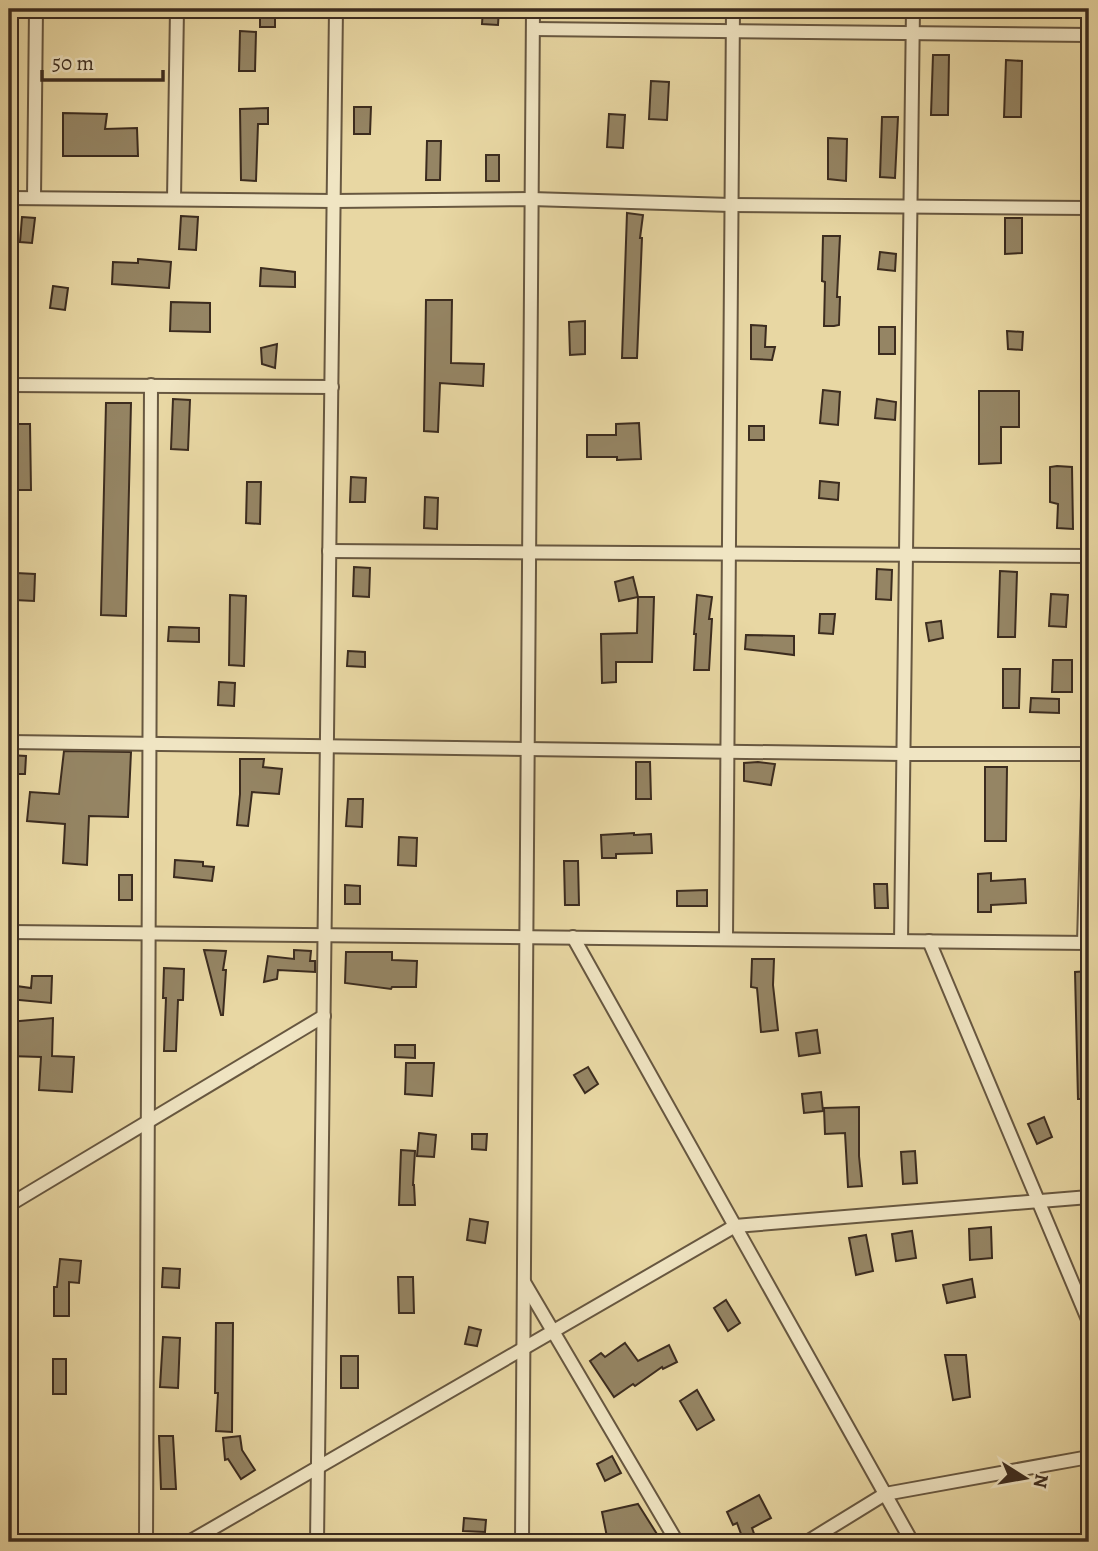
<svg xmlns="http://www.w3.org/2000/svg" width="1098" height="1551" font-family="Alegreya,serif">
	<style>
		.building { fill: #958564; stroke: #3c2c1f; stroke-width: 2 }
		.lines { fill: none; stroke-linecap: round; stroke-linejoin: round }
		.street-casing { stroke: #675740; stroke-width: 16 }
		.street { stroke: #f0e5c3; stroke-width: 12 }
	</style>
	<rect width="100%" height="100%" fill="#e8d7a3"/>
	<filter id="stains"><feTurbulence type="fractalNoise" baseFrequency=".00286" numOctaves="4"/><feColorMatrix values="0 0 0 0 .2 0 0 0 0 .09 0 0 0 0 .02 0 0 0 .5 -.17"/></filter>
	<radialGradient id="worn" r=".72"><stop offset=".6" stop-color="#630" stop-opacity="0"/><stop offset="1" stop-color="#630" stop-opacity=".3"/></radialGradient>
	<!-- building -->
	<g class="building">
		<rect x="260" y="9" width="15" height="18"/>
		<polygon points="483,9 499,9 498,25 482,24"/>
		<polygon points="240,31 256,32 255,71 239,71"/>
		<polygon points="933,55 949,55 948,115 931,115"/>
		<polygon points="1006,60 1022,61 1021,117 1004,117"/>
		<polygon points="651,81 669,82 667,120 649,119"/>
		<polygon points="354,107 371,107 370,134 354,134"/>
		<polygon points="268,108 268,124 258,124 256,181 241,180 240,109"/>
		<polygon points="63,113 107,114 105,129 137,128 138,156 63,156"/>
		<polygon points="609,114 625,115 623,148 607,147"/>
		<polygon points="882,117 898,117 895,178 880,177"/>
		<polygon points="828,138 847,139 846,181 828,179"/>
		<polygon points="427,141 441,141 440,180 426,180"/>
		<rect x="486" y="155" width="13" height="26"/>
		<polygon points="627,213 643,215 640,238 642,238 637,358 622,358"/>
		<polygon points="181,216 198,217 196,250 179,249"/>
		<polygon points="22,217 35,218 32,243 20,242"/>
		<polygon points="1005,218 1022,218 1022,253 1005,254"/>
		<polygon points="823,236 840,236 837,297 840,297 839,325 834,326 824,326 825,282 822,281"/>
		<polygon points="880,252 896,254 895,271 878,269"/>
		<polygon points="138,259 171,262 169,288 112,284 113,262 138,263"/>
		<polygon points="261,268 295,272 295,287 260,286"/>
		<polygon points="53,286 68,288 65,310 50,308"/>
		<polygon points="426,300 452,300 451,363 484,364 483,386 440,383 438,432 424,431"/>
		<polygon points="171,302 210,303 210,332 170,331"/>
		<polygon points="585,321 585,354 570,355 569,322"/>
		<polygon points="751,325 766,326 765,347 775,347 772,360 751,359"/>
		<rect x="879" y="327" width="16" height="27"/>
		<polygon points="1007,331 1023,332 1022,350 1008,349"/>
		<polygon points="277,344 275,368 262,364 261,348"/>
		<polygon points="823,390 840,392 838,425 820,423"/>
		<polygon points="979,391 1019,391 1019,427 1001,427 1001,463 979,464"/>
		<polygon points="173,399 190,400 188,450 171,449"/>
		<polygon points="877,399 896,402 895,420 875,418"/>
		<polygon points="106,403 131,403 126,616 101,615"/>
		<polygon points="639,423 641,459 617,460 617,457 587,457 587,435 616,435 616,424"/>
		<polygon points="9,424 30,424 31,490 9,490"/>
		<rect x="749" y="426" width="15" height="14"/>
		<polygon points="1057,466 1072,467 1073,529 1057,528 1058,504 1050,502 1050,467"/>
		<polygon points="351,477 366,478 365,502 350,502"/>
		<polygon points="820,481 839,483 838,500 819,498"/>
		<polygon points="247,482 261,482 260,524 246,523"/>
		<polygon points="425,497 438,498 437,529 424,528"/>
		<polygon points="354,567 370,568 369,597 353,596"/>
		<polygon points="877,569 892,570 891,600 876,599"/>
		<polygon points="1000,571 1017,572 1015,637 998,637"/>
		<polygon points="16,573 35,574 34,601 15,600"/>
		<polygon points="633,577 638,597 619,601 615,582"/>
		<polygon points="1051,594 1068,595 1066,627 1049,626"/>
		<polygon points="230,595 246,596 244,666 229,665"/>
		<polygon points="697,595 712,597 709,619 712,619 709,670 694,670 696,634 694,634"/>
		<polygon points="638,597 654,597 652,662 616,662 616,682 602,683 601,634 637,633"/>
		<polygon points="820,614 835,614 833,634 819,633"/>
		<polygon points="941,621 943,638 929,641 926,623"/>
		<polygon points="169,627 199,628 199,642 168,641"/>
		<polygon points="746,635 794,636 794,655 745,649"/>
		<polygon points="348,651 365,652 365,667 347,666"/>
		<polygon points="1053,660 1072,660 1072,692 1052,692"/>
		<polygon points="1003,669 1020,669 1019,708 1003,708"/>
		<polygon points="219,682 235,683 234,706 218,705"/>
		<polygon points="1031,698 1059,699 1059,713 1030,712"/>
		<polygon points="64,751 131,752 128,817 89,816 87,865 63,863 65,824 27,821 30,792 59,794"/>
		<polygon points="9,755 26,756 25,774 9,774"/>
		<polygon points="240,759 264,759 263,767 282,769 279,794 252,792 248,826 237,825 240,794"/>
		<polygon points="636,762 650,762 651,799 636,799"/>
		<polygon points="758,762 775,764 771,785 744,781 744,763"/>
		<polygon points="985,767 1007,767 1006,841 985,841"/>
		<polygon points="348,799 363,799 362,827 346,826"/>
		<polygon points="634,833 634,835 651,834 652,853 616,854 616,858 602,858 601,835"/>
		<polygon points="399,837 417,838 416,866 398,865"/>
		<polygon points="175,860 203,862 203,866 214,867 212,881 174,877"/>
		<polygon points="564,861 578,861 579,905 565,905"/>
		<polygon points="991,873 991,881 1025,879 1026,903 991,905 991,912 978,912 978,874"/>
		<rect x="119" y="875" width="13" height="25"/>
		<polygon points="874,884 887,884 888,908 875,908"/>
		<polygon points="345,885 360,886 360,904 345,904"/>
		<polygon points="707,890 707,906 677,906 677,891"/>
		<polygon points="204,950 226,951 223,970 226,970 223,1015 221,1015"/>
		<polygon points="294,950 311,951 310,961 315,961 315,972 278,970 277,979 264,982 268,956 294,959"/>
		<polygon points="346,952 392,952 392,960 417,961 416,987 392,987 391,989 345,983"/>
		<polygon points="752,959 774,959 773,985 778,1030 761,1032 757,988 751,987"/>
		<polygon points="164,968 184,969 183,1000 178,1000 176,1051 164,1051 166,998 163,998"/>
		<polygon points="1089,971 1089,1099 1078,1099 1075,972"/>
		<polygon points="32,976 52,976 51,1003 9,999 9,985 31,988"/>
		<polygon points="53,1018 52,1056 74,1057 72,1092 39,1090 41,1057 9,1056 9,1022"/>
		<polygon points="817,1030 820,1053 799,1056 796,1033"/>
		<polygon points="395,1045 415,1045 415,1058 395,1057"/>
		<polygon points="406,1063 434,1063 432,1096 405,1094"/>
		<polygon points="588,1067 598,1084 585,1093 574,1075"/>
		<polygon points="821,1092 823,1111 804,1113 802,1094"/>
		<polygon points="859,1107 859,1156 862,1186 848,1187 845,1133 825,1134 824,1108"/>
		<polygon points="1044,1117 1052,1137 1037,1144 1028,1124"/>
		<polygon points="419,1133 436,1135 434,1157 417,1156"/>
		<polygon points="472,1134 487,1134 486,1150 472,1149"/>
		<polygon points="401,1150 415,1151 413,1185 414,1185 415,1205 399,1205"/>
		<polygon points="915,1151 917,1183 903,1184 901,1152"/>
		<polygon points="470,1219 488,1222 485,1243 467,1240"/>
		<polygon points="991,1227 992,1258 970,1260 969,1229"/>
		<polygon points="912,1231 916,1258 896,1261 892,1234"/>
		<polygon points="866,1235 873,1271 856,1275 849,1238"/>
		<polygon points="60,1259 81,1261 79,1283 69,1282 69,1316 54,1316 54,1287 57,1287"/>
		<polygon points="163,1268 180,1269 179,1288 162,1287"/>
		<polygon points="398,1277 413,1277 414,1313 399,1313"/>
		<polygon points="972,1279 975,1297 947,1303 943,1285"/>
		<polygon points="726,1300 740,1323 728,1331 714,1308"/>
		<polygon points="216,1323 233,1323 232,1432 216,1431 218,1393 215,1393"/>
		<polygon points="469,1327 481,1330 477,1346 465,1344"/>
		<polygon points="163,1337 180,1338 178,1388 160,1387"/>
		<polygon points="625,1343 638,1361 669,1345 677,1362 663,1369 662,1367 635,1386 633,1384 614,1397 590,1361 601,1353 605,1357"/>
		<polygon points="945,1355 966,1355 970,1397 953,1400"/>
		<rect x="341" y="1356" width="17" height="32"/>
		<rect x="53" y="1359" width="13" height="35"/>
		<polygon points="697,1390 714,1420 697,1430 680,1401"/>
		<polygon points="159,1436 173,1436 176,1489 161,1489"/>
		<polygon points="240,1436 242,1450 255,1470 241,1479 228,1459 225,1460 223,1438"/>
		<polygon points="612,1456 621,1473 605,1481 597,1464"/>
		<polygon points="759,1495 771,1518 752,1528 757,1542 744,1542 737,1523 733,1525 727,1512"/>
		<polygon points="638,1504 662,1542 608,1542 602,1512"/>
		<polygon points="464,1518 486,1520 485,1532 463,1531"/>
	</g>
	<g class="lines">
		<defs>
			<g id="street">
				<polyline points="533,29 1089,35"/>
				<polyline points="9,198 334,201 531,199 731,205 1089,208"/>
				<polyline points="34,198 36,9"/>
				<polyline points="174,199 177,9"/>
				<polyline points="9,385 332,387"/>
				<polyline points="329,551 1089,556"/>
				<polyline points="9,742 903,754 1089,754"/>
				<polyline points="9,932 1089,943"/>
				<polyline points="573,937 912,1542"/>
				<polyline points="726,939 733,9"/>
				<polyline points="901,941 913,9"/>
				<polyline points="929,941 1089,1322"/>
				<polyline points="1084,943 1089,759"/>
				<polyline points="9,1205 324,1016"/>
				<polyline points="524,1282 677,1542"/>
				<polyline points="146,1542 151,385"/>
				<polyline points="189,1542 735,1226 1089,1197"/>
				<polyline points="317,1542 336,9"/>
				<polyline points="522,1542 533,9"/>
				<polyline points="807,1542 885,1494 1089,1457"/>
			</g>
		</defs>
		<!-- street casing -->
		<use href="#street" class="street-casing"/>
		<!-- street -->
		<use href="#street" class="street"/>
	</g>
	<!-- margin -->
	<rect width="1098" height="1551" fill="none" stroke="#e8d7a3" stroke-width="35"/>
	<rect x="10" y="10" width="1077" height="1530" fill="none" stroke="#3c2c1f" stroke-width="3.5"/>
	<rect x="18" y="18" width="1063" height="1516" fill="none" stroke="#3c2c1f" stroke-width="2"/>
	<!-- north arrow -->
	<g transform="translate(1025 1478) rotate(101)" stroke="#f0e5c3" stroke-width="5" paint-order="stroke">
	<path d="M0-5L12 26L0 18L-12 26Z" fill="#3c2c1f"/>
	<text y="-10" font-size="19" font-weight="bold" text-anchor="middle" fill="#3c2c1f">N</text>
	</g>
	<!-- scale -->
	<path d="M42 70v10h121v-10" fill="none" stroke="#3c2c1f" stroke-width="3.5"/>
	<text x="52" y="70" font-size="21" fill="#3c2c1f" stroke="#f0e5c3" stroke-width="5" paint-order="stroke">50 m</text>
	<rect width="100%" height="100%" filter="url(#stains)"/>
	<rect width="100%" height="100%" fill="url(#worn)"/>
</svg>
